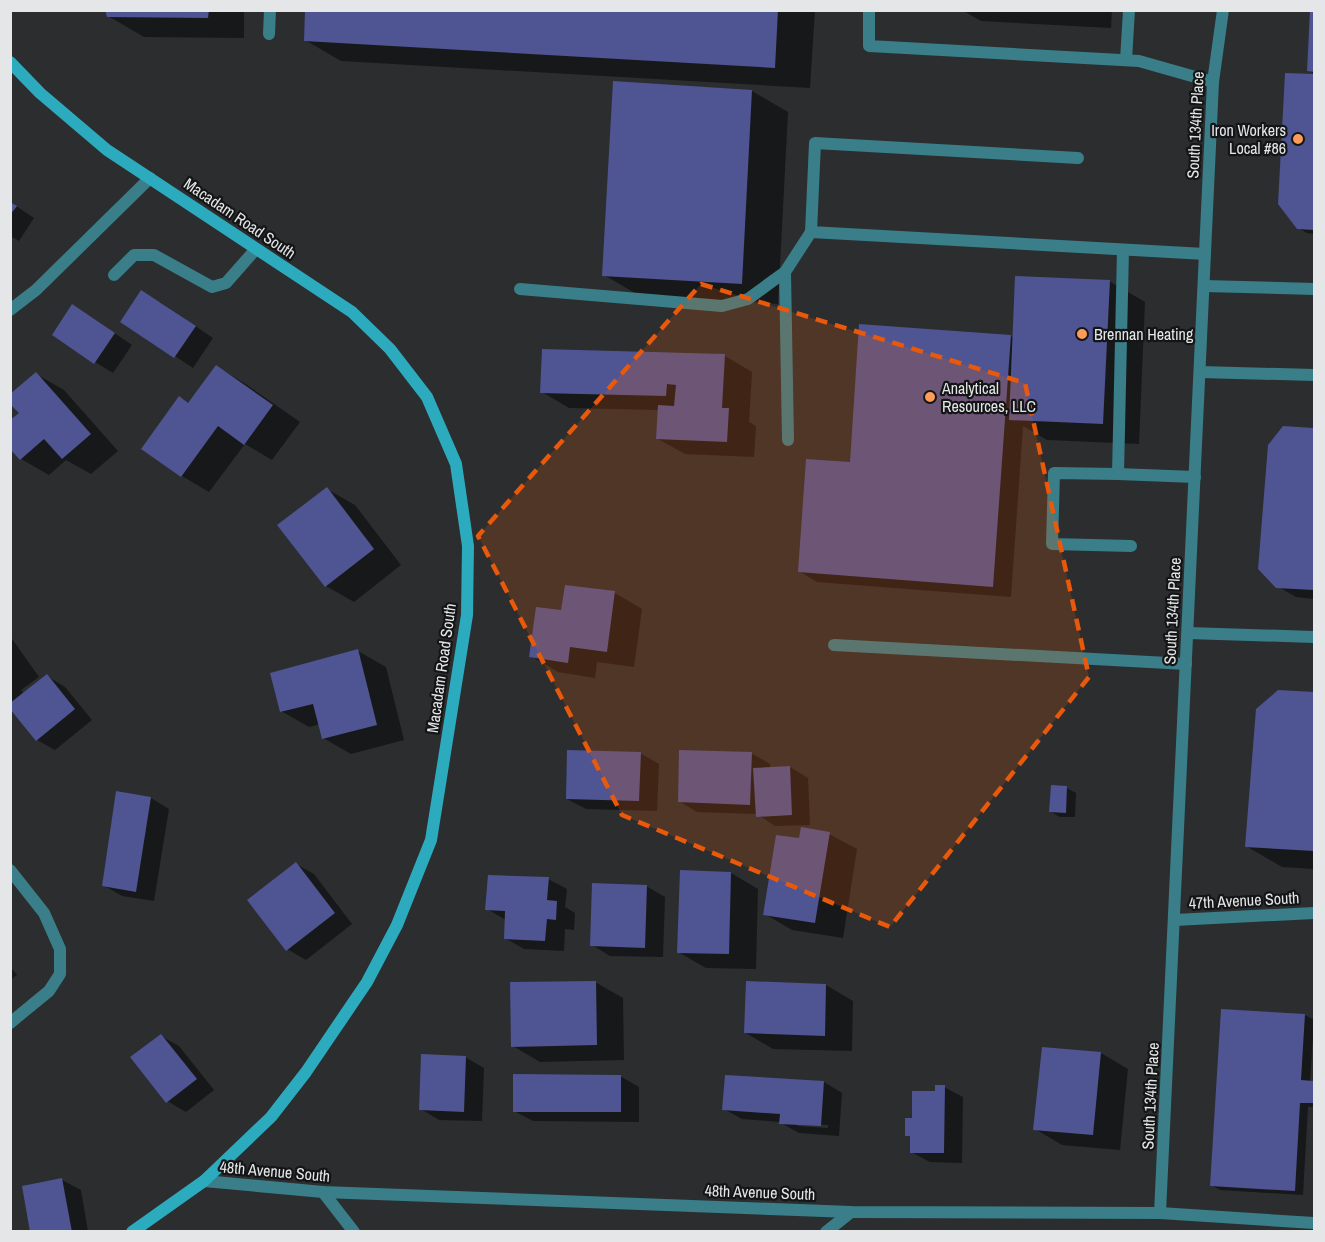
<svg xmlns="http://www.w3.org/2000/svg" width="1325" height="1242" font-family="'Archivo Narrow',sans-serif">
	<style>
		.shadow { fill: #0007; fill-rule: evenodd }
		.building { fill: #4f5492 }
		.lines { fill: none; stroke-linecap: round; stroke-linejoin: round }
		.lane { stroke: #397e89; stroke-width: 12 }
		.street { stroke: #397e89; stroke-width: 12 }
		.secondary { stroke: #2dabbe; stroke-width: 12 }
		.marked { fill: #e8590c; fill-opacity: 0.2; stroke: #e8590c; stroke-width: 4.5; stroke-dasharray: 12 8; stroke-linejoin: round }
		.poi-dot { fill: #fd9c56; stroke: #141516; stroke-width: 2 }
		.labels { text-anchor: middle; stroke-width: 4.5; stroke-linejoin: round; paint-order: stroke }
		.street-label { font-size: 16px; fill: #e5e6e7; stroke: #141516 }
		.poi-label { font-size: 16px; fill: #e5e6e7; stroke: #141516; text-anchor: start }
	</style>
	<rect width="100%" height="100%" fill="#2b2d2f"/>
	<!-- shadow -->
	<g class="shadow">
		<polygon points="107,10 244,10 244,38 144,37 108,16"/>
		<polygon points="307,10 815,10 810,88 341,61 305,40"/>
		<polygon points="962,10 1112,10 1111,28 981,21"/>
		<polygon points="1311,10 1314,10 1314,74 1309,70"/>
		<polygon points="1287,74 1314,75 1314,234 1307,233 1298,228"/>
		<polygon points="615,83 752,91 788,112 778,304 640,296 604,275"/>
		<polygon points="10,202 34,218 19,241 10,236"/>
		<polygon points="1109,281 1145,302 1139,444 1047,440 1023,426 1011,597 817,582 799,571 851,463 1011,336 1014,338"/>
		<polygon points="160,302 213,338 193,368 122,321"/>
		<polygon points="91,317 132,345 113,373 95,362"/>
		<polygon points="725,356 752,372 749,422 756,426 754,457 685,454 658,439 659,410 569,408 542,392"/>
		<polygon points="217,367 244,383 300,422 272,460 245,444 209,492 182,476 143,448 189,404"/>
		<polygon points="36,374 64,390 118,451 91,474 66,460 49,475 21,459 10,447"/>
		<polygon points="1284,428 1314,430 1314,599 1296,597 1277,586"/>
		<polygon points="327,489 355,505 401,565 354,602 326,586 279,525"/>
		<polygon points="566,586 615,593 642,609 634,667 597,662 595,678 558,672 531,656 562,612"/>
		<polygon points="10,636 39,677 21,690 24,694 47,676 65,687 92,720 55,750 37,740 14,710 10,713"/>
		<polygon points="358,651 386,667 404,740 351,754 323,738 320,724 309,727 281,711"/>
		<polygon points="1279,692 1314,694 1314,869 1282,867 1246,846"/>
		<polygon points="640,753 659,764 657,811 586,809 567,799"/>
		<polygon points="751,753 770,764 770,768 790,767 808,778 810,825 775,826 757,814 697,812 679,801"/>
		<polygon points="1067,788 1076,793 1075,817 1060,817 1051,812"/>
		<polygon points="151,798 169,809 154,901 122,896 103,885"/>
		<polygon points="829,834 857,849 843,938 792,930 765,914"/>
		<polygon points="296,864 314,874 352,924 306,960 287,949"/>
		<polygon points="731,873 758,889 756,969 706,968 678,952"/>
		<polygon points="548,879 567,889 565,907 575,913 574,930 565,929 564,951 524,949 505,938 506,920 487,909"/>
		<polygon points="646,886 665,897 663,957 610,956 592,945"/>
		<polygon points="10,967 17,975 10,980"/>
		<polygon points="595,982 623,998 624,1060 540,1062 513,1046"/>
		<polygon points="826,985 853,1001 852,1051 773,1049 746,1033"/>
		<polygon points="1305,1015 1314,1020 1310,1082 1314,1083 1314,1107 1308,1107 1303,1195 1220,1190 1211,1185"/>
		<polygon points="161,1036 179,1046 214,1090 186,1112 167,1101"/>
		<polygon points="1101,1053 1128,1069 1120,1150 1062,1145 1035,1129"/>
		<polygon points="465,1057 484,1068 482,1121 439,1120 421,1109"/>
		<polygon points="620,1076 639,1087 639,1122 533,1121 514,1111"/>
		<path d="M824 1082 842 1093 839 1136 799 1133 779 1122 742 1119 724 1109ZM795 1123 828 1125V1128L798 1126Z"/>
		<polygon points="944,1087 963,1097 962,1163 930,1162 911,1152 912,1138 907,1135 913,1119 936,1092"/>
		<polygon points="62,1180 81,1190 88,1232 31,1232"/>
	</g>
	<!-- building -->
	<g class="building">
		<polygon points="105,10 209,10 208,18 107,17"/>
		<polygon points="305,10 778,10 775,68 304,41"/>
		<polygon points="1310,10 1314,10 1314,72 1307,71"/>
		<polygon points="1285,73 1314,74 1314,230 1297,229 1278,204"/>
		<polygon points="613,81 752,90 742,284 602,276"/>
		<polygon points="10,202 17,206 10,215"/>
		<polygon points="1015,276 1110,280 1103,424 1009,420"/>
		<polygon points="141,290 196,326 174,358 120,322"/>
		<polygon points="72,304 115,333 94,364 52,335"/>
		<polygon points="859,324 1011,335 993,587 798,572 806,459 850,462"/>
		<polygon points="542,349 725,354 722,408 729,408 727,442 656,439 658,405 674,406 676,385 667,384 666,396 540,393"/>
		<polygon points="216,365 273,405 244,445 218,426 181,477 141,449 179,396 188,403"/>
		<polygon points="36,372 91,434 62,459 44,439 20,460 10,449 10,420 19,413 10,404 10,394"/>
		<polygon points="1283,426 1314,428 1314,590 1276,588 1258,569 1268,445"/>
		<polygon points="327,487 374,549 325,587 277,525"/>
		<polygon points="565,585 615,591 607,652 570,647 568,663 529,657 536,607 561,610"/>
		<polygon points="358,649 377,725 322,739 313,704 280,712 270,673"/>
		<polygon points="47,674 75,709 36,741 10,709 10,703"/>
		<polygon points="1278,690 1314,692 1314,851 1245,847 1256,709"/>
		<polygon points="567,750 641,752 639,801 566,799"/>
		<polygon points="679,750 752,752 750,805 678,802"/>
		<polygon points="790,766 792,815 756,817 753,768"/>
		<polygon points="1051,785 1067,786 1066,813 1049,812"/>
		<polygon points="116,791 151,797 136,892 102,886"/>
		<polygon points="801,827 830,832 815,923 763,915 776,835 799,838"/>
		<polygon points="296,862 335,913 286,951 247,900"/>
		<polygon points="680,870 731,872 729,954 677,953"/>
		<polygon points="488,875 549,877 547,900 557,901 556,920 547,919 545,941 504,939 505,911 485,910"/>
		<polygon points="592,883 647,885 645,948 590,946"/>
		<polygon points="596,981 597,1045 511,1047 510,982"/>
		<polygon points="746,981 826,984 825,1036 744,1033"/>
		<polygon points="1221,1009 1305,1014 1301,1080 1314,1081 1314,1103 1300,1103 1295,1191 1210,1186"/>
		<polygon points="161,1034 197,1079 166,1103 130,1057"/>
		<polygon points="1042,1047 1101,1052 1093,1135 1033,1130"/>
		<polygon points="421,1054 466,1056 464,1112 419,1110"/>
		<polygon points="513,1074 621,1075 621,1112 513,1112"/>
		<polygon points="725,1075 824,1081 821,1126 779,1124 780,1114 722,1110"/>
		<polygon points="935,1085 945,1085 944,1153 910,1153 910,1136 905,1136 905,1118 912,1118 912,1091 935,1091"/>
		<polygon points="62,1178 72,1232 30,1232 22,1186"/>
	</g>
	<g class="lines">
		<!-- lane -->
		<g class="lane">
			<polyline points="869,10 869,46 1139,61 1213,82"/>
			<polyline points="269,34 270,10"/>
			<polyline points="1126,60 1129,10"/>
			<polyline points="1078,158 815,143 811,232 1205,254"/>
			<polyline points="1123,250 1118,474 1054,473 1052,544 1131,546"/>
			<polyline points="114,275 134,255 154,255 212,287 226,283 256,249"/>
			<polyline points="1204,286 1314,289"/>
			<polyline points="520,289 722,306 748,299 785,272"/>
			<polyline points="10,310 36,290 150,178"/>
			<polyline points="1200,372 1314,375"/>
			<polyline points="788,440 785,272 811,232"/>
			<polyline points="1118,474 1195,477"/>
			<polyline points="1188,633 1314,637"/>
			<polyline points="834,645 1186,664"/>
		</g>
		<!-- street -->
		<g class="street">
			<polyline points="10,870 44,913 60,949 60,974 49,991 10,1023"/>
			<polyline points="1175,920 1314,913"/>
			<polyline points="204,1181 323,1192 851,1212 1160,1213 1314,1223"/>
			<polyline points="323,1192 354,1232"/>
			<polyline points="1160,1213 1213,82 1223,10"/>
			<polyline points="826,1232 851,1212"/>
		</g>
		<!-- secondary -->
		<polyline class="secondary" points="10,62 40,93 107,150 352,312 390,349 427,397 456,464 468,546 467,615 431,840 397,925 367,982 306,1072 271,1117 204,1181 132,1232"/>
	</g>
	<!-- marked area -->
	<path class="marked" d="M701 284 1025 383 1089 677 890 927 622 815 478 536Z"/>
	<!-- markers -->
	<g class="poi-dot">
		<circle cx="1298" cy="139" r="6"/>
		<circle cx="1082" cy="334" r="6"/>
		<circle cx="930" cy="397" r="6"/>
	</g>
	<g class="labels">
		<!-- street labels -->
		<g class="street-label">
			<text transform="translate(1195 125) rotate(-87)" y="6">South 134th Place</text>
			<text transform="translate(240 218) rotate(34)" y="6">Macadam Road South</text>
			<text transform="translate(1172 611) rotate(-87)" y="6">South 134th Place</text>
			<text transform="translate(441 668) rotate(-82)" y="6">Macadam Road South</text>
			<text transform="translate(1244 900) rotate(-3)" y="6">47th Avenue South</text>
			<text transform="translate(1150 1096) rotate(-87)" y="6">South 134th Place</text>
			<text transform="translate(275 1171) rotate(5)" y="6">48th Avenue South</text>
			<text transform="translate(760 1192) rotate(2)" y="6">48th Avenue South</text>
		</g>
		<!-- poi labels -->
		<g class="poi-label">
			<text x="1286" y="136" text-anchor="end">Iron Workers<tspan x="1286" dy="18">Local #86</tspan></text>
			<text x="1094" y="340">Brennan Heating</text>
			<text x="942" y="394">Analytical<tspan x="942" dy="18">Resources, LLC</tspan></text>
		</g>
	</g>
	<!-- border -->
	<rect width="1325" height="1242" fill="none" stroke="#e5e6e7" stroke-width="24"/>
</svg>
